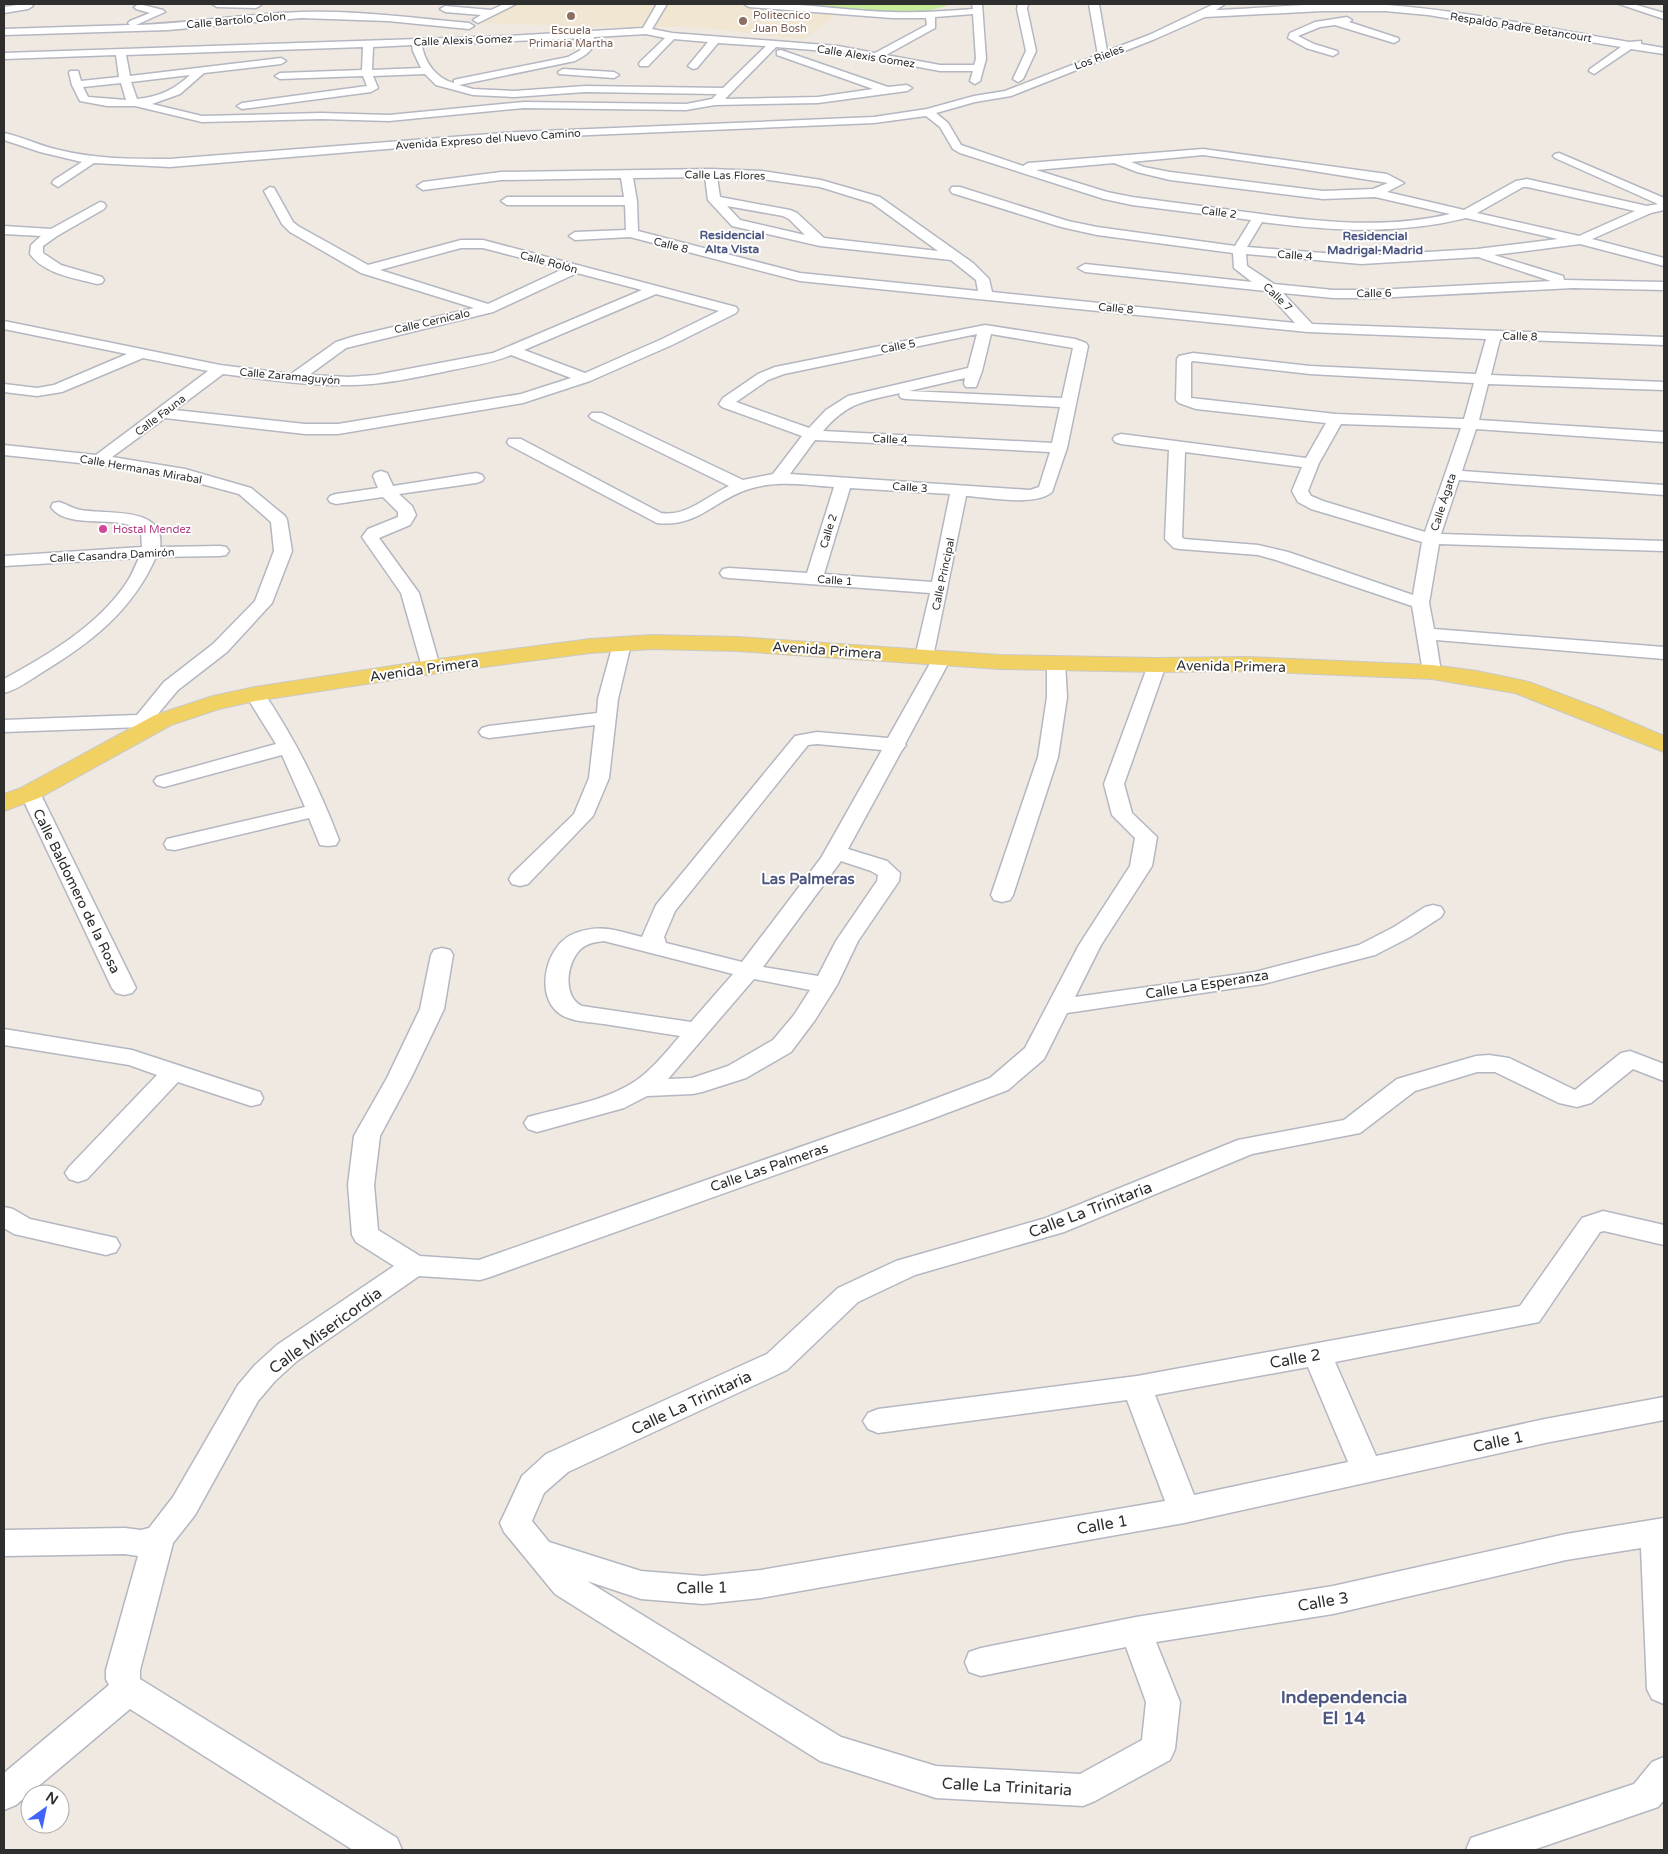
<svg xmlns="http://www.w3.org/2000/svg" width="1668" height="1854" font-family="'Varela Round',sans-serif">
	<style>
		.education { fill: #f0e6d1 }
		.pitch { fill: #c9ec9a }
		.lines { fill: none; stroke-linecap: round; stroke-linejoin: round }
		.minor-casing { stroke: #b4b7c1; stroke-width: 3 }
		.major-casing { stroke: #c9c9c9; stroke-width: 2 }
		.minor { fill: #fff; fill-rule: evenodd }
		.major { fill: #f2d163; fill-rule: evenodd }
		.education-dot { fill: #8d6e63; stroke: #fff; stroke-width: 2 }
		.hotel-dot { fill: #d1479c; stroke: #fff; stroke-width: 2 }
		.labels { text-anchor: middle; stroke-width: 4; stroke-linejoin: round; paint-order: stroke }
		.far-education-label { font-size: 11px; fill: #785e54; stroke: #fff; text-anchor: start }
		.far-street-label { font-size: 11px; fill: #2e2e2e; stroke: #fff }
		.far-hotel-label { font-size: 11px; fill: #b23c85; stroke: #fff; text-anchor: start }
		.far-neighbourhood-label { font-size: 12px; font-weight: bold; fill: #4d5680; stroke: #fff }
		.street-label { font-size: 14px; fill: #2e2e2e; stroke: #fff }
		.neighbourhood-label { font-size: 15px; font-weight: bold; fill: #4d5680; stroke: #fff }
		.near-street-label { font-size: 16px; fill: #2e2e2e; stroke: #fff }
		.near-neighbourhood-label { font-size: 18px; font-weight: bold; fill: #4d5680; stroke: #fff }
	</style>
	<rect width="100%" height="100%" fill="#efe9e1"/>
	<!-- education -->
	<g class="education">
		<polygon points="515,4 657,4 643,28 478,23"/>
		<polygon points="667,4 730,4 837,15 804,39 695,27 655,27"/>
	</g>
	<!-- pitch -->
	<path class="pitch" d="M792 4H951C914 20 832 11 792 4Z"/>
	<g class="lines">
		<defs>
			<g id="minor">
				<polygon points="24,4 31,4 33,6 28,9 4,13 4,7"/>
				<path d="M139 4 163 10 165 12 136 25C191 23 246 14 301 12 357 10 413 18 469 23L474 26 469 29 388 21 301 18 168 30 4 35V29L130 25 128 23 130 21 150 13 136 9 134 7Z"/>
				<polygon points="212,4 260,4 261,5 256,8 217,7"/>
				<polygon points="504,4 516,4 478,23 473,20 481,15 445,12 440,9 445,6 491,10"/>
				<path d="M657 4H667L652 29 672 33 838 46 875 53 927 25 926 18H892L749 7 744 4C794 1 843 11 893 12 919 13 946 11 973 9L972 4H982L986 59 980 81 975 84 970 81 973 71H940L838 52 776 47 725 99 818 97 873 89 777 55V51L781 50 888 87 907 85 912 88 907 91 818 103 715 105 686 110 524 108 389 121 321 119 202 122 135 106H107L80 101 72 85 69 73 70 71H78L81 81 119 77 116 55 4 59V53L508 36 643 28ZM973 14 976 59 974 65H940L886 55 935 28V17ZM646 34 665 38 640 62 639 64 640 66H648L674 39 708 42 688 66 693 69 697 68 718 43 766 46 723 88 585 86 514 91 473 89 459 85 575 61C586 55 594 51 594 37ZM584 38V46L579 51 568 57 458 79 454 80V83C437 79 424 62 422 45ZM412 45 413 51 421 68 372 70 373 47ZM363 47 362 70 280 73 275 76 280 79 363 76 367 86 242 103 237 106 242 109 371 92 378 88 373 76 425 74 436 85 473 95 514 97 585 92 717 94 712 99 686 104 524 102 389 115 321 113 202 116 152 104 180 94 204 73 281 64 286 61 281 58 130 76 126 55ZM190 75C174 90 158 97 137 99L131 82ZM121 83 126 100 88 97 83 87Z"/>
				<polygon points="1018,4 1028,4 1027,9 1036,51 1023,79 1018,82 1013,79 1026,51 1017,9"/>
				<path d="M1089 4H1099L1107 51 1149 35 1214 4H1225L1216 10C1272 8 1331 1 1387 5 1468 11 1549 29 1629 42L1641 41V44L1664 48V54L1631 49 1594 74 1589 71 1590 69 1621 47 1428 15 1385 11H1322L1205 17 1155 39 1011 96 975 102 936 113 948 123 961 145 1023 166 1028 163 1203 149 1387 174 1404 183 1387 192 1464 210 1516 181 1527 179 1647 206 1658 204 1555 158 1553 156 1555 154 1559 153 1664 198V210L1651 213 1592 239 1664 258V266L1580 244 1494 255 1563 276 1564 280 1664 282V290L1573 288 1375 298H1333L1283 293 1312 324 1664 337V345L1500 339 1491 375 1664 382V390L1488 384 1479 420 1664 432V442L1476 429 1462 471 1664 485V495L1459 480 1441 534 1664 541V551L1439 544 1429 603 1434 629 1664 647V659L1436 640 1441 672 1439 676 1432 678 1425 676 1423 672 1412 606 1276 560 1258 555 1180 549 1174 548 1165 539 1169 450 1121 444 1115 442 1113 439 1115 436 1121 434 1306 458 1326 423 1196 409 1179 403 1176 400 1177 359 1179 356 1193 353 1310 366 1476 374 1486 339 1308 332 800 281 630 237 575 240 569 236 575 232 626 230 625 205H507L501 201 507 197H624L621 178 501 180 423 190 417 186 423 182 501 172 711 169 762 171 821 180 880 197 973 263 989 279 992 292 1295 323 1266 291 1085 272 1078 268 1085 264 1252 282 1234 268 1233 253 1097 235 1061 227 952 193 950 190 952 187H960L1068 221 1097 227 1235 246 1251 220 1132 205 1104 199 960 153 953 149 940 127 926 116 874 123 518 138 170 167 94 163 58 187 52 183 54 180 82 162 40 152 4 140V133C23 137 40 146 59 150 95 159 133 159 170 159L518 132 874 117 927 109 974 96 1005 91 1098 55ZM1203 155 1295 168 1388 183 1373 189 1323 191 1170 172 1144 167 1131 162ZM1114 163 1137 172 1170 180 1323 199 1375 197 1450 214C1388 229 1323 222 1261 214 1218 208 1175 203 1132 197L1107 192 1036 170ZM705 177 708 200 732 226 820 246 951 260 976 280 978 291 800 273 638 231 637 201 633 178ZM717 177 762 179 820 187 872 203 938 251 824 238 797 213 790 210 720 197ZM1523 187H1527L1635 211 1579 236 1477 213ZM727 206 783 216 789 219 805 235 740 220ZM1466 218 1558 239 1477 249 1361 256 1247 247 1262 222C1333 231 1396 235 1466 218ZM1246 254 1361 264 1478 257 1551 281 1375 290H1333L1274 284 1247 266ZM1193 361 1310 374 1474 383 1464 419 1336 414 1191 398V362ZM1341 424 1461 428 1425 532 1323 501 1311 496 1308 491 1319 463ZM1185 452 1302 467 1292 491 1298 502 1311 509 1422 542 1413 595 1288 552 1258 545 1184 539 1182 537Z"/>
				<polygon points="1619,4 1633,4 1664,13 1664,19"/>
				<polygon points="1347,17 1352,20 1349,22 1398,38 1399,40 1394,43 1335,25 1320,27 1298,36 1314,44 1337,51 1338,53 1333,56 1306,48 1288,38 1290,33 1315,22"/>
				<polygon points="563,69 614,72 619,75 614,78 559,74 558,72"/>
				<path d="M270 187 274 188 293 222 298 226 368 265 461 240H483L736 307 738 310 736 313 672 345 590 381 523 403 338 434H305L165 418 112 457 185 469 251 488 285 516 287 520 292 551 272 603 227 652 178 690 157 715 162 716 165 720 162 724 142 727 4 732V720L137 715 164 682 213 644 255 601 274 551 271 522 239 494 183 479 99 465 4 455V445L96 455 208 371 143 358 62 392 37 396 4 392V384L37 388 54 385 127 354 4 329V321L220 365 291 374 336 342 355 336 474 308 361 273 290 232 282 224 264 191ZM461 248H483L563 269 488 304 380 270ZM577 273 642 290 493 353 376 375 349 377 309 375 346 348 493 312ZM656 294 719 311 662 339 585 373 524 350ZM511 355 571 378 521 394 338 424H305L175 410 223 374C265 379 307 386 349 385 383 385 418 377 452 370 471 366 492 363 511 355Z"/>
				<path d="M100 202 104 203 106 206 104 209 57 236 43 246V253L61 265 102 277 104 280 102 283 97 284C74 278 44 274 30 254L31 245 41 236 4 234V226L51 229Z"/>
				<path d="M985 325 1075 339 1086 343 1088 346 1067 448 1052 492C1035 507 988 497 966 496L933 657 931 661 924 663 917 661 915 657 930 593 729 578 723 577 720 573 723 569 729 568 807 573 834 487C805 485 777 480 749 489 715 499 698 528 657 523L509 445 507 442 509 439H521L661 513C687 517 707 496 729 486L592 419 589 416 592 413H602L743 480 773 474 802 436 722 407 719 404 723 398 758 374 775 367ZM977 334 968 368 848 396 826 410 809 428 736 402 768 380 784 374ZM991 334 1073 348 1062 398 909 391 965 378 964 384 966 387H976L982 371ZM900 393 899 395 901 398 906 399 1060 407 1052 443 823 431C848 402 865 401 900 393ZM815 440 1050 452 1039 487 1030 490 790 474ZM850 488 950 494 932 582 824 574Z"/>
				<polygon points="381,471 387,473 393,486 476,473 482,475 484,478 482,481 476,483 399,494 412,506 416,515 410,525 379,538 419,593 440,667 438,671 431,673 424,671 422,667 401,593 362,537 368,529 398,517 398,512 383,497 336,504 330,502 328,499 330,496 336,494 378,488 373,476 375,473"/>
				<path d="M59 502C67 504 73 509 81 510 106 515 166 505 160 547L220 546 226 547 229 551 226 555 220 556 156 557C132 611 91 643 41 673 30 680 17 690 4 693V679C48 655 99 625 127 582 132 575 135 566 139 558L4 566V556L142 547 141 531C120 513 67 531 51 507L53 503Z"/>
				<polygon points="622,638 629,640 631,644 618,699 609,778 593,816 528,884 520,886 512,884 509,879 512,874 574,814 589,778 595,725 489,738 482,736 479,732 482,728 489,726 597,713 598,699 613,644 615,640"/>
				<path d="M942 652 949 654 951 658 905 744 906 745 902 750 848 849 887 861 900 873 899 881 858 941 837 985 815 1020 791 1052 746 1078 702 1092 693 1094 647 1096 624 1108 537 1132 528 1129 524 1123 528 1117C563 1107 603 1102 634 1082 651 1071 666 1052 680 1036 654 1032 629 1028 604 1024 590 1022 572 1022 560 1014 534 996 546 947 571 935 598 923 615 930 642 937L656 905 795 736 817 732 888 738 933 658 935 654ZM817 744 882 750 821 858 742 962 666 943 664 937 675 911 808 745ZM841 861 871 871 878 875 877 881 836 941 818 976 763 967ZM604 941 733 974 691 1022 582 1006C562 997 566 961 582 948 588 943 596 942 604 941ZM754 979 810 990 794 1015 773 1040 728 1066 692 1078 668 1079Z"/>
				<polygon points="1056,657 1063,659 1065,663 1067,697 1058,757 1013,895 1010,900 1002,902 994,900 991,895 1038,757 1047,697 1047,663 1049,659"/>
				<polygon points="1157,659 1164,661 1166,665 1124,784 1132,813 1157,837 1152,866 1101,945 1075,997 1255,972 1359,945 1394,927 1425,907 1433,905 1441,907 1444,912 1441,917 1410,937 1375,955 1263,984 1067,1013 1044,1059 1008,1090 926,1121 490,1277 480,1280 419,1276 297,1361 275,1381 258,1401 195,1515 173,1543 140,1670 140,1679 397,1838 402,1850 353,1850 130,1709 16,1805 4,1810 4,1773 109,1685 106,1679 106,1670 138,1556 125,1554 4,1556 4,1530 125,1528 141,1530 149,1528 173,1497 238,1385 255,1365 277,1345 394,1266 356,1242 352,1235 348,1185 354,1136 387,1078 420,1009 431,955 434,950 442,948 450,950 453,955 444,1009 411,1078 380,1136 374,1185 378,1230 420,1256 479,1260 908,1109 990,1078 1025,1048 1079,945 1130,866 1135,838 1112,815 1104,784 1148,665 1150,661"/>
				<path d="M255 688 262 690C294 737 319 787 339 840L336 845 328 846 320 845 309 818 175 850 167 849 164 844 167 839 305 807 282 755 164 787 157 785 154 781 157 777 276 744 245 694 248 690Z"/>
				<polygon points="30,787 37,789 40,793 136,988 132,993 124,995 116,993 112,988 20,793 23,789"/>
				<polygon points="4,1029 132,1050 260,1092 263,1098 260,1104 251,1106 178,1082 87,1179 78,1182 69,1179 65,1173 69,1167 157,1075 129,1065 4,1045"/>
				<path d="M1630 1051 1664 1064V1081L1633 1069 1591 1103 1577 1107 1559 1103 1495 1072H1477L1415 1091 1360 1133 1252 1154 1064 1232 915 1275 858 1302 787 1370 568 1472 544 1493 532 1521 549 1542 641 1571 703 1576 761 1570 1165 1501 1127 1400 878 1433 868 1429 863 1421 868 1413 878 1409 1137 1376 1520 1306 1582 1218 1603 1211 1664 1225V1245L1604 1231 1600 1232 1539 1322 1335 1362 1376 1456 1545 1419 1664 1397V1420L1545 1443 1184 1523 761 1598 703 1604 641 1599 587 1581 841 1737 936 1766 1080 1774 1142 1740 1146 1702 1126 1647 981 1676 969 1672 965 1662 969 1652 981 1648 1136 1617 1333 1586 1566 1534 1664 1518V1704L1652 1699 1647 1689 1641 1548 1566 1560 1333 1614 1156 1642 1180 1702 1175 1749 1170 1760 1095 1801 1083 1806 936 1798 820 1761 555 1594 504 1532 500 1523 522 1476 546 1454 767 1354 838 1288 896 1261 1046 1218 1238 1140 1344 1120 1397 1079 1476 1056 1489 1055 1509 1058 1575 1090 1621 1053ZM1308 1367 1348 1462 1194 1495 1155 1395Z"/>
				<polygon points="4,1207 13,1209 30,1219 116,1238 120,1245 116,1252 106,1255 14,1234 4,1228"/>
				<polygon points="1664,1757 1664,1800 1658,1807 1533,1850 1466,1850 1471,1838 1634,1784 1652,1762"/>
			</g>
			<polygon id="major" points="652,635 737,637 1000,655 1157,658 1247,657 1432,665 1477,671 1529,682 1598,708 1664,736 1664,752 1515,693 1432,679 1247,671 1157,672 1000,669 737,651 652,649 590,653 431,674 255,701 219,709 171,725 39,798 4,811 4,794 21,788 155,715 213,696 255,687 431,660 590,639"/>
		</defs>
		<!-- minor casing -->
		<use href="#minor" class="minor-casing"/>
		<!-- major casing -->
		<use href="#major" class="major-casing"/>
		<!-- minor -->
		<use href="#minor" class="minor"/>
		<!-- major -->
		<use href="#major" class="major"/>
	</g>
	<!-- markers -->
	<g class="education-dot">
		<circle cx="571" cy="16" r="5"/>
		<circle cx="743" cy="21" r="5"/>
	</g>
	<circle class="hotel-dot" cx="103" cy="529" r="5"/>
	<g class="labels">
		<!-- far-education labels -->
		<g class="far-education-label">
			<text x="753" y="19">Politecnico<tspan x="753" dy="13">Juan Bosh</tspan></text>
			<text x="571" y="34" text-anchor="middle">Escuela<tspan x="571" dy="13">Primaria Martha</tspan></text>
		</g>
		<!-- far-street labels -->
		<g class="far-street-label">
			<text transform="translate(236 20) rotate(-5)" y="4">Calle Bartolo Colon</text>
			<text transform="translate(1521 27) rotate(9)" y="4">Respaldo Padre Betancourt</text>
			<text transform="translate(463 40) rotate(-2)" y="4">Calle Alexis Gomez</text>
			<text transform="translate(866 56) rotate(9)" y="4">Calle Alexis Gomez</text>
			<text transform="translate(1099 57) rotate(-21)" y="4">Los Rieles</text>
			<text transform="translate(488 139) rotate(-4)" y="4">Avenida Expreso del Nuevo Camino</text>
			<text transform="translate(725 175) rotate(1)" y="4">Calle Las Flores</text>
			<text transform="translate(1219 212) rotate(7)" y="4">Calle 2</text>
			<text transform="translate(671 245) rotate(14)" y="4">Calle 8</text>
			<text transform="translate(1295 255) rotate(4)" y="4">Calle 4</text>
			<text transform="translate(549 262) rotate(15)" y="4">Calle Rolón</text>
			<text transform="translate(1374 293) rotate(-1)" y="4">Calle 6</text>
			<text transform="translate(1278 297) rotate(44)" y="4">Calle 7</text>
			<text transform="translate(1116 308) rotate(6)" y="4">Calle 8</text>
			<text transform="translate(432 321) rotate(-13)" y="4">Calle Cernícalo</text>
			<text transform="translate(1520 336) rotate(2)" y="4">Calle 8</text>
			<text transform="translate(898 346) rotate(-11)" y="4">Calle 5</text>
			<text transform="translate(290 376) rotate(5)" y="4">Calle Zaramaguyón</text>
			<text transform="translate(160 415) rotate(-37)" y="4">Calle Fauna</text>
			<text transform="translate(890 439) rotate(3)" y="4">Calle 4</text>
			<text transform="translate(141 469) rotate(10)" y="4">Calle Hermanas Mirabal</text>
			<text transform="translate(910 487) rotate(4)" y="4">Calle 3</text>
			<text transform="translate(1443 502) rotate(-72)" y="4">Calle Ágata</text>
			<text transform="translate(828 531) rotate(-73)" y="4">Calle 2</text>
			<text transform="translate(112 555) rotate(-3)" y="4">Calle Casandra Damirón</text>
			<text transform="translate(943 574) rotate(-78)" y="4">Calle Principal</text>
			<text transform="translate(835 580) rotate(4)" y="4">Calle 1</text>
		</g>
		<!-- far-hotel labels -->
		<g class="far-hotel-label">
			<text x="113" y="533">Hostal Mendez</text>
		</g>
		<!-- far-neighbourhood labels -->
		<g class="far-neighbourhood-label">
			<text x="732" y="239">Residencial<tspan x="732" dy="14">Alta Vista</tspan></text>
			<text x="1375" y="240">Residencial<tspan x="1375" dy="14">Madrigal-Madrid</tspan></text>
		</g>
		<!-- street labels -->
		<g class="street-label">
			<text transform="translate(827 650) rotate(4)" y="5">Avenida Primera</text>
			<text transform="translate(1231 666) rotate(1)" y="5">Avenida Primera</text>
			<text transform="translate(424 669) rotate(-8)" y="5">Avenida Primera</text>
			<text transform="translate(77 891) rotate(64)" y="5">Calle Baldomero de la Rosa</text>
			<text transform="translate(1207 984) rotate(-9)" y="5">Calle La Esperanza</text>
			<text transform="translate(769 1167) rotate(-19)" y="5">Calle Las Palmeras</text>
		</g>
		<!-- neighbourhood labels -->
		<g class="neighbourhood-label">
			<text x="808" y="884">Las Palmeras</text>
		</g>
		<!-- near-street labels -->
		<g class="near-street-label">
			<text transform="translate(1090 1209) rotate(-21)" y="6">Calle La Trinitaria</text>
			<text transform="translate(325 1330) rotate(-36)" y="6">Calle Misericordia</text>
			<text transform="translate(1295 1358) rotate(-10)" y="6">Calle 2</text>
			<text transform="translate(691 1402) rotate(-25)" y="6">Calle La Trinitaria</text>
			<text transform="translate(1498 1441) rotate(-12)" y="6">Calle 1</text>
			<text transform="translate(1102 1524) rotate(-10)" y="6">Calle 1</text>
			<text transform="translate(702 1587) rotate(-1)" y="6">Calle 1</text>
			<text transform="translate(1323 1601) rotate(-10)" y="6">Calle 3</text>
			<text transform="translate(1007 1786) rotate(3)" y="6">Calle La Trinitaria</text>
		</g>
		<!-- near-neighbourhood labels -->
		<g class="near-neighbourhood-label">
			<text x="1344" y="1703">Independencia<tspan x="1344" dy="21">El 14</tspan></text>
		</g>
	</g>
	<!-- border -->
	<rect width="1668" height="1854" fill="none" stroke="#2e2e2e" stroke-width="10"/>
	<!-- north arrow -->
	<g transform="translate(45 1809) rotate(33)"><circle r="24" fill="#ffffff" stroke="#ababab"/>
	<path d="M0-4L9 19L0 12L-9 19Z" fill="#4264fb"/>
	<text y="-8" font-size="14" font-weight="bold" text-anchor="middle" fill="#2e2e2e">N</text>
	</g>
</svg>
